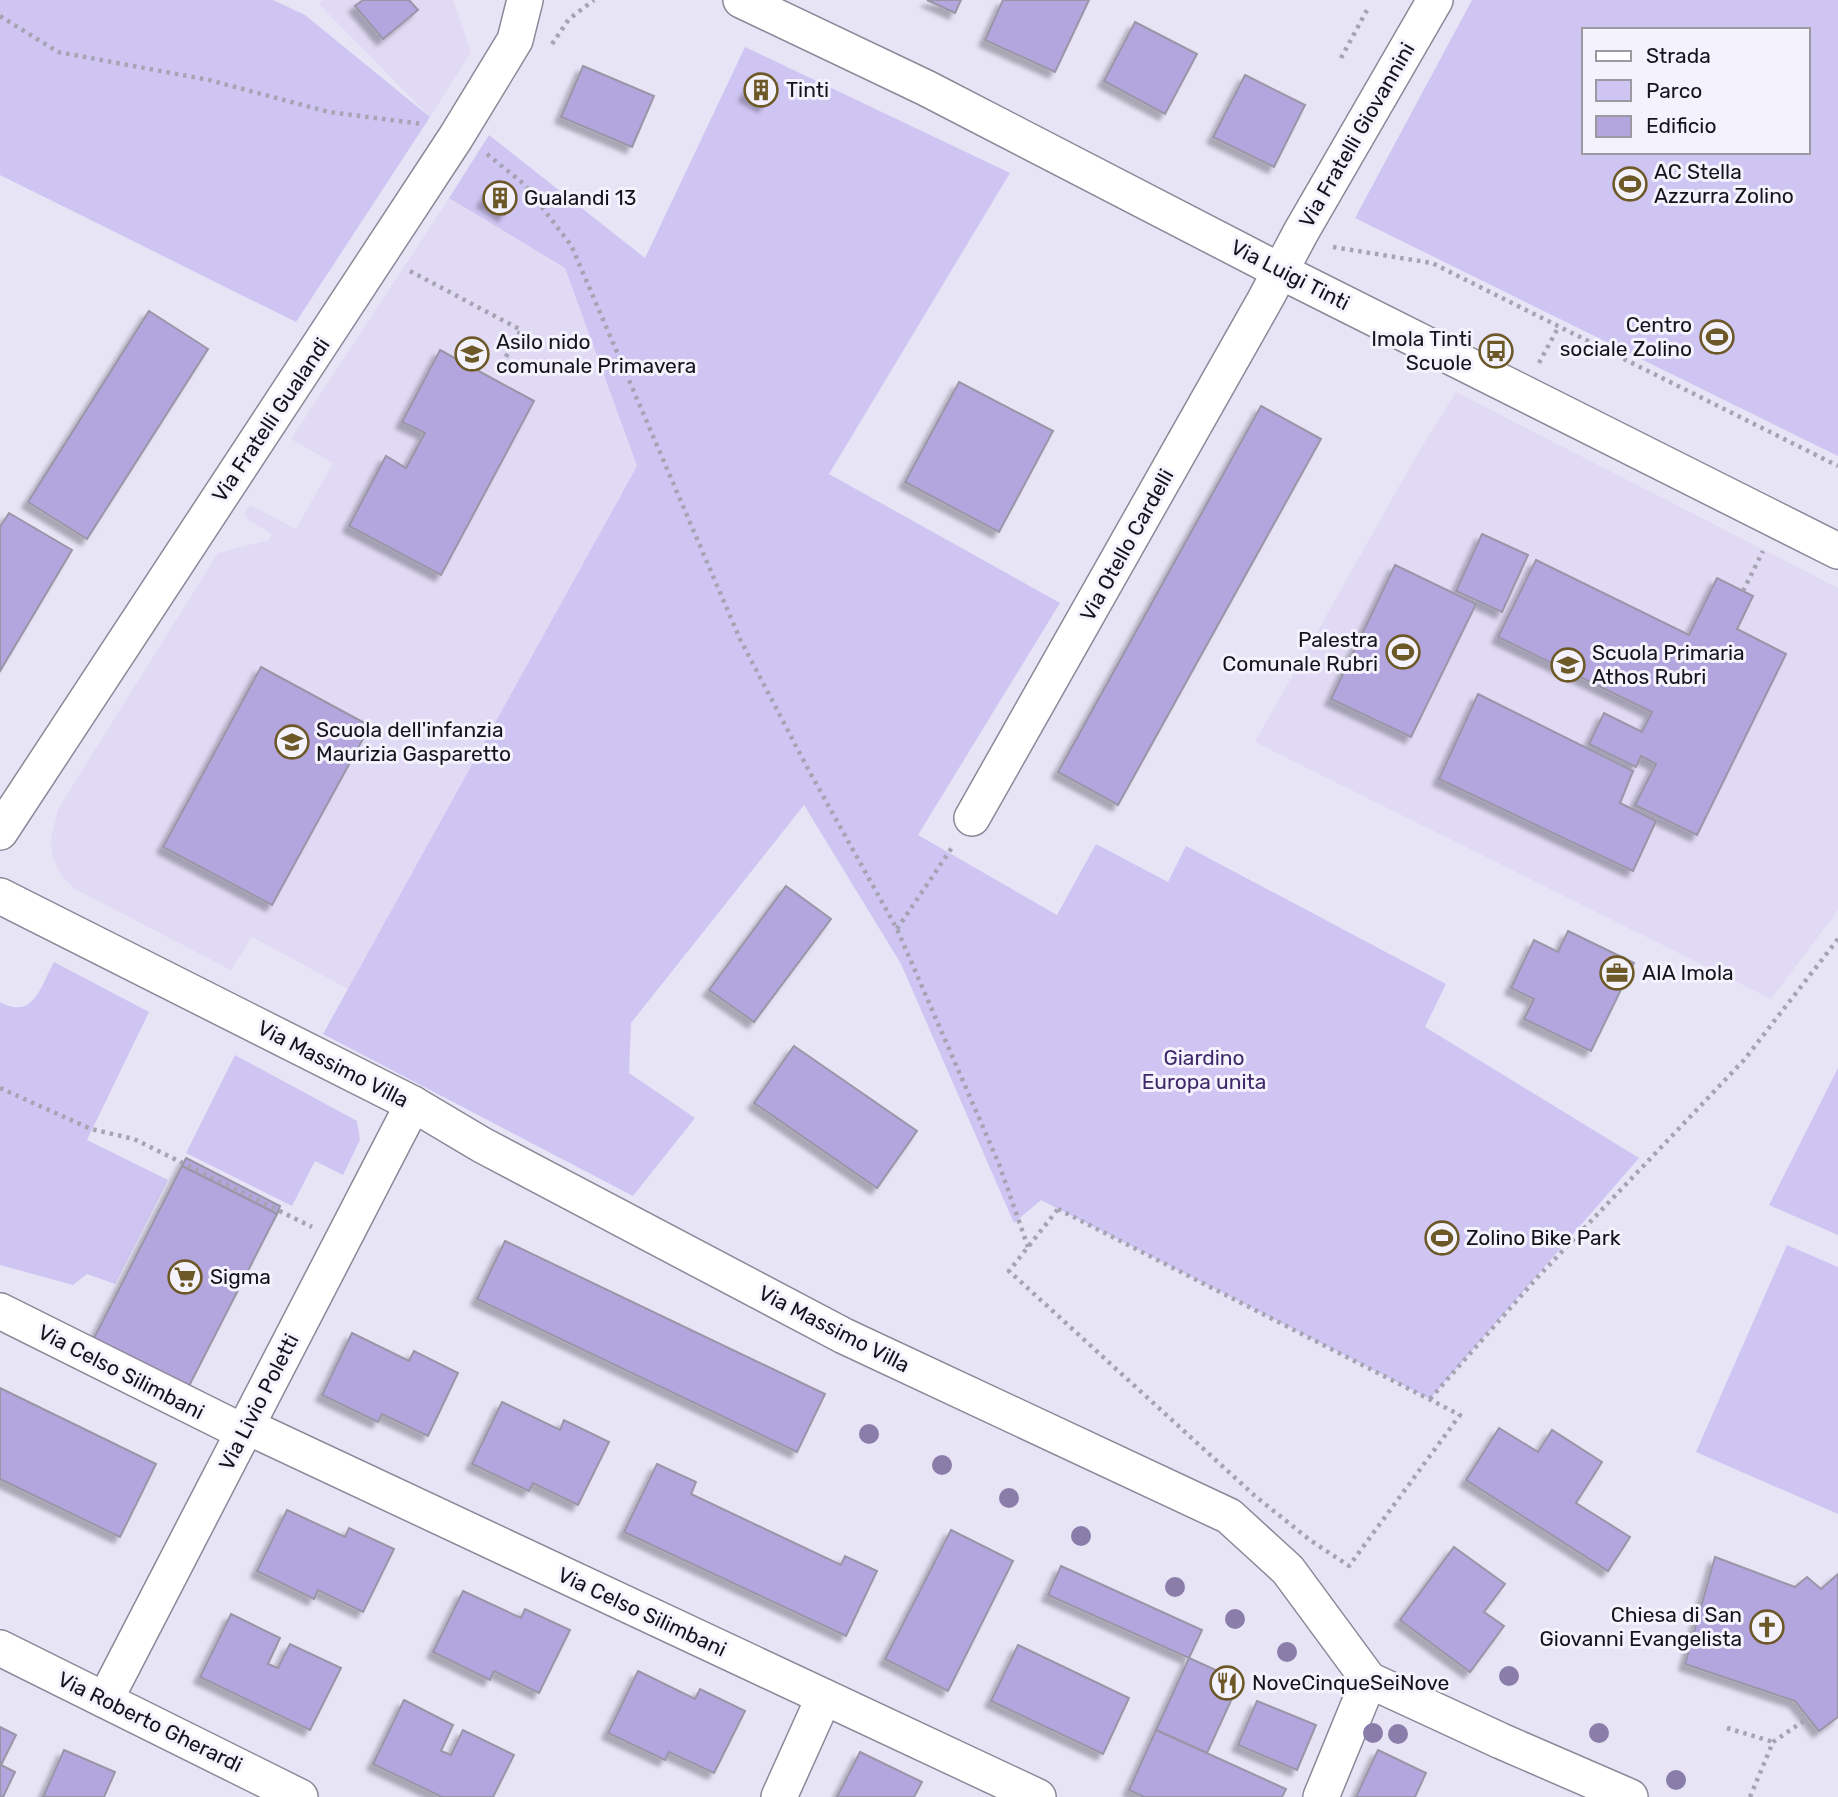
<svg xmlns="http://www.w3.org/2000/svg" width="1838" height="1797" font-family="Rubik,sans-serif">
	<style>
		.built { fill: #e0daf4 }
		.green { fill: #cfc5f3; fill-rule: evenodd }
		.building { fill: #b3a6de; stroke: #9996a7; stroke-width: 2; filter: url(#shadow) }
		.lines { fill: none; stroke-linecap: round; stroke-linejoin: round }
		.minor-casing { stroke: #8b8898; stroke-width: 38 }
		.path { stroke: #a6a4b2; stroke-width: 4.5; stroke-dasharray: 3.5 5; stroke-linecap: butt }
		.minor { stroke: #fff; stroke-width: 35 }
		.tree { fill: #8b7daa }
		.labels { text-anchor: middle; stroke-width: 6; stroke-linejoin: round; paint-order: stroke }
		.poi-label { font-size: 21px; fill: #15141a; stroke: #f4f2fd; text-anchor: start }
		.street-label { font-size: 21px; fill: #15141a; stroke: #f4f2fd }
		.park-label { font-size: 21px; fill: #3f296b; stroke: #f4f2fd }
	</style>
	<defs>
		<filter id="shadow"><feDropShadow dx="-6" dy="6" stdDeviation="2" flood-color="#0004"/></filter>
	</defs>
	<rect width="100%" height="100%" fill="#e7e4f6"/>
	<!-- built -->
	<g class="built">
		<polygon points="322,0 453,0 471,52 430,117 319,4"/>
		<polygon points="449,198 565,268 637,466 348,989 252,937 231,970 75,889 61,875 52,856 51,838 58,809 218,553 269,540 272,534 249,520 244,514 250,505 296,529 333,463 291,439"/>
		<polygon points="1456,392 1838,588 1838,910 1771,999 1255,742 1418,453"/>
	</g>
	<!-- green -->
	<g class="green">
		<polygon points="0,0 273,0 305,15 430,117 296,322 0,175"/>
		<path d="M1472 0H1838V456L1355 218ZM1584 30H1808V152H1584Z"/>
		<polygon points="745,47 1010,173 829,474 1060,603 918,835 1057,915 1096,844 1168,882 1186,846 1446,984 1425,1027 1639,1158 1430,1399 1041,1200 1014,1223 901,964 804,805 631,1023 629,1073 695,1118 633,1196 323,1034 637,466 565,268 449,198 489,135 645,258"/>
		<path d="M54 962 149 1012 87 1140 168 1180 115 1284 87 1274 73 1285 0 1265V1002C34 1021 41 985 54 962Z"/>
		<polygon points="235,1055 357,1121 360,1140 343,1175 315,1161 292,1206 186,1153"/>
		<polygon points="1838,1068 1838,1235 1769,1205"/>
		<polygon points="1787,1245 1838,1267 1838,1514 1696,1452"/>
	</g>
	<!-- building -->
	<g class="building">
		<polygon points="363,0 409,0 418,10 383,39 355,6"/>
		<polygon points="927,0 961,0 955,13"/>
		<polygon points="1003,0 1089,0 1055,72 985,40"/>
		<polygon points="1135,22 1197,54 1165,114 1104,81"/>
		<polygon points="583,66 654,96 632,147 561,117"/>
		<polygon points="758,73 777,84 764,106 745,95"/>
		<polygon points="1245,75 1305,105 1274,167 1213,137"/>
		<polygon points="496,182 516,195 504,215 483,201"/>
		<polygon points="149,311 208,349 87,539 28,502"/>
		<polygon points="440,350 534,401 441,575 349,526 386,456 406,468 425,433 402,422"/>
		<polygon points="959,382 1053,431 999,532 905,482"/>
		<polygon points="1261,406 1321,439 1118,805 1058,772"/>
		<polygon points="9,513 72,550 0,671 0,527"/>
		<polygon points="1482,534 1528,555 1502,612 1456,591"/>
		<polygon points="1536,560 1689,635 1717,578 1753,596 1737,629 1786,654 1697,835 1635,805 1656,764 1641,756 1636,767 1589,744 1604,713 1642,732 1652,712 1498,637"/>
		<polygon points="1395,565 1476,604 1411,737 1331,699"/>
		<polygon points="261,667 370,726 272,905 163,847"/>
		<polygon points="1478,694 1633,771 1620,803 1656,821 1633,871 1439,779"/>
		<polygon points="786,886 831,919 754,1022 709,990"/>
		<polygon points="1568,931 1634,963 1591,1051 1524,1019 1534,999 1511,988 1534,940 1558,952"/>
		<polygon points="794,1046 917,1131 877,1188 754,1103"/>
		<polygon points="186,1158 280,1206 277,1214 182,1166"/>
		<polygon points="182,1166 277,1214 188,1388 93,1340"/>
		<polygon points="505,1241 825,1394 797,1452 477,1299"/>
		<polygon points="352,1333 409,1361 414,1351 458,1373 428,1436 382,1414 378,1422 322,1395"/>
		<polygon points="0,1388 156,1464 120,1537 0,1479"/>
		<polygon points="502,1402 560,1430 564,1420 609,1442 578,1505 533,1483 529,1491 472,1464"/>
		<polygon points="1499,1428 1538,1452 1552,1430 1602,1462 1576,1503 1630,1537 1608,1571 1466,1480"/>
		<polygon points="657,1464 696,1482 691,1494 841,1565 845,1556 877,1571 846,1636 624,1532"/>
		<polygon points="287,1510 345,1537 349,1528 394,1549 363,1612 318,1590 314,1599 257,1571"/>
		<polygon points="951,1530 1013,1561 948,1691 885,1659"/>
		<polygon points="1454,1547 1505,1584 1484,1612 1504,1626 1470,1672 1400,1620"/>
		<polygon points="1715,1557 1795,1587 1807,1577 1821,1589 1838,1574 1838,1717 1819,1731 1795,1701 1685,1664"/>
		<polygon points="1061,1566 1202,1630 1189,1658 1048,1595"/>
		<polygon points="463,1591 521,1618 525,1609 570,1630 539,1693 494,1671 490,1680 433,1652"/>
		<polygon points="231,1614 280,1638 268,1664 278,1668 290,1644 341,1668 310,1730 200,1677"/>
		<polygon points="1018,1645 1129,1698 1103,1754 991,1701"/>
		<polygon points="1189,1658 1240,1681 1207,1753 1156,1730"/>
		<polygon points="638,1671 695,1699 700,1689 745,1711 714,1773 669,1752 665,1760 608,1733"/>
		<polygon points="404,1700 453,1725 441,1751 451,1755 463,1730 514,1755 493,1797 442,1797 373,1764"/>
		<polygon points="1257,1701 1316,1725 1297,1770 1238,1745"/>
		<polygon points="0,1727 16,1735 1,1765 15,1772 3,1797 0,1797"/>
		<polygon points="1156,1730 1286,1789 1282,1797 1144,1797 1129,1790"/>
		<polygon points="64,1750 115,1772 104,1797 43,1797"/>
		<polygon points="1378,1750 1426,1773 1415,1797 1356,1797"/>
		<polygon points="860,1752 922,1782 914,1797 837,1797"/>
	</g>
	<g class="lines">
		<defs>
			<g id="minor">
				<polyline points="741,0 926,88 1280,271 1838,551"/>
				<polyline points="972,818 1266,298 1301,232 1435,0"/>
				<polyline points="0,832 456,137 515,40 525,0"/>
				<polyline points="0,896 413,1104 482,1145 844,1336 1229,1516 1288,1570 1369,1680 1501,1741 1630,1797"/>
				<polyline points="0,1311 243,1432"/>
				<polyline points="246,1426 1038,1797"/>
				<polyline points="0,1648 300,1797"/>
				<polyline points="105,1700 413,1104"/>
				<polyline points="779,1797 824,1697"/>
				<polyline points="1321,1797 1369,1680"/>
			</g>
		</defs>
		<!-- minor casing -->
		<use href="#minor" class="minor-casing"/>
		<!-- path -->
		<g class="path">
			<polyline points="0,16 58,52 209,80 329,112 422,124"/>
			<polyline points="552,44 569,19 594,0"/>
			<polyline points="1341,58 1367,10"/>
			<polyline points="487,154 525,185 571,245 740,639 808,769 897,929 999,1164 1028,1247"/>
			<polyline points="1333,247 1432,263 1838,466"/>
			<polyline points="410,271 521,330 498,371"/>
			<polyline points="1539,363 1559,326"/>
			<polyline points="1743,591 1763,551"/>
			<polyline points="897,929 953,846"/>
			<polyline points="0,1088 91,1129 134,1139 312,1227"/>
			<polygon points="1058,1209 1460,1415 1349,1566 1310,1540 1255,1496 1009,1271"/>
			<polyline points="1430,1399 1535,1280 1744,1060 1838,939"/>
			<polyline points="1727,1728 1773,1742"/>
			<polyline points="1750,1797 1773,1742 1808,1718"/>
		</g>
		<!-- minor -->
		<use href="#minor" class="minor"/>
	</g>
	<!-- trees -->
	<g class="tree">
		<circle cx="869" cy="1434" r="10"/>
		<circle cx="942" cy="1465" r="10"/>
		<circle cx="1009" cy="1498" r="10"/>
		<circle cx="1081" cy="1536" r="10"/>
		<circle cx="1175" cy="1587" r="10"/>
		<circle cx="1235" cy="1619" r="10"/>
		<circle cx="1287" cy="1652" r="10"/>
		<circle cx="1509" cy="1676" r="10"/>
		<circle cx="1373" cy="1733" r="10"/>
		<circle cx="1599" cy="1733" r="10"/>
		<circle cx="1398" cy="1734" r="10"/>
		<circle cx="1676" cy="1780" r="10"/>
	</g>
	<!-- icons -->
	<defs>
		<symbol id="building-ring" viewBox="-11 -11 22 22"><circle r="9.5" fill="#f4f2fd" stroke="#6d5827" stroke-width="1.5"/><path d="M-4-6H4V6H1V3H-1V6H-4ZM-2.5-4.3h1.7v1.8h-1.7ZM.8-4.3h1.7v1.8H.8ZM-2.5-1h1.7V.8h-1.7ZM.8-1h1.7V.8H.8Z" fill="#6d5827"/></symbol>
		<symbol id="stadium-ring" viewBox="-11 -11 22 22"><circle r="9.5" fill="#f4f2fd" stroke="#6d5827" stroke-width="1.5"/><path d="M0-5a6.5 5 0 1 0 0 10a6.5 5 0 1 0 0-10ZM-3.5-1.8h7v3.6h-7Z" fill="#6d5827"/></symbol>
		<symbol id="bus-ring" viewBox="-11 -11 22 22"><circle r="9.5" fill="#f4f2fd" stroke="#6d5827" stroke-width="1.5"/><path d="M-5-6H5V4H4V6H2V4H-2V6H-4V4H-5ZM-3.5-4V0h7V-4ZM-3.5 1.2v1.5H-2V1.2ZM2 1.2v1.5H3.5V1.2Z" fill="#6d5827"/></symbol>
		<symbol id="school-ring" viewBox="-11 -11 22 22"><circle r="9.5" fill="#f4f2fd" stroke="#6d5827" stroke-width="1.5"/><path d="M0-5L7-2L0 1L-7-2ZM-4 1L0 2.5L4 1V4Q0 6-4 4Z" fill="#6d5827"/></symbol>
		<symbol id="office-ring" viewBox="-11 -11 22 22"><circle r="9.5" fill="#f4f2fd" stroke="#6d5827" stroke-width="1.5"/><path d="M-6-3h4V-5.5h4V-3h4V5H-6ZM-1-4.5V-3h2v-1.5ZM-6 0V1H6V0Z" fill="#6d5827"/></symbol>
		<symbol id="supermarket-ring" viewBox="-11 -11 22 22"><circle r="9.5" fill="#f4f2fd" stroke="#6d5827" stroke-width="1.5"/><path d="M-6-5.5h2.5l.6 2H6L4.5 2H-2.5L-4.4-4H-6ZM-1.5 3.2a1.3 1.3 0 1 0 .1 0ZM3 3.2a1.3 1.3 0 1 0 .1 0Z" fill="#6d5827"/></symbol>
		<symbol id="church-ring" viewBox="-11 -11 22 22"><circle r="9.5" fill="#f4f2fd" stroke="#6d5827" stroke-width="1.5"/><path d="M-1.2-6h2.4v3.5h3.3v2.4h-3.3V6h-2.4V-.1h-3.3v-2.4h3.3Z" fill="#6d5827"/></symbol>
		<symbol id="restaurant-ring" viewBox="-11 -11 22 22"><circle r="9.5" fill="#f4f2fd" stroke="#6d5827" stroke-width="1.5"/><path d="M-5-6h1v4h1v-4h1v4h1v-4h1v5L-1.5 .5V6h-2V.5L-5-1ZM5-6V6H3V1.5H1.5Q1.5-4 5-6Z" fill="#6d5827"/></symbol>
	</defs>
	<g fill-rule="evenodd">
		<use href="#building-ring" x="742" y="71" width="38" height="38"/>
		<use href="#stadium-ring" x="1611" y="165" width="38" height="38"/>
		<use href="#building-ring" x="481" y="179" width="38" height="38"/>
		<use href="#stadium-ring" x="1698" y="318" width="38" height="38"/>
		<use href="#bus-ring" x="1477" y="332" width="38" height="38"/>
		<use href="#school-ring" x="453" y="335" width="38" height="38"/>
		<use href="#stadium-ring" x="1384" y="633" width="38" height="38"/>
		<use href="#school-ring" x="1549" y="646" width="38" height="38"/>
		<use href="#school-ring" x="273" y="723" width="38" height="38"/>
		<use href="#office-ring" x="1598" y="954" width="38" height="38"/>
		<use href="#stadium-ring" x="1423" y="1219" width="38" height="38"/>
		<use href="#supermarket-ring" x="166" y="1258" width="38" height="38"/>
		<use href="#church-ring" x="1748" y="1608" width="38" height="38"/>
		<use href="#restaurant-ring" x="1208" y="1664" width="38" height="38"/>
	</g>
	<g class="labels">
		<!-- poi labels -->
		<g class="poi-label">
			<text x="786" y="97">Tinti</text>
			<text x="1654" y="179">AC Stella<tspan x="1654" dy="24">Azzurra Zolino</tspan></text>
			<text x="524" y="205">Gualandi 13</text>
			<text x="1692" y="332" text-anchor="end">Centro<tspan x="1692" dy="24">sociale Zolino</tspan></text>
			<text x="1472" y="346" text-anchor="end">Imola Tinti<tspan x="1472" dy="24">Scuole</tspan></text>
			<text x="496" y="349">Asilo nido<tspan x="496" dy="24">comunale Primavera</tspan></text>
			<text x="1378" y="647" text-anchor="end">Palestra<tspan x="1378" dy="24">Comunale Rubri</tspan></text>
			<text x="1592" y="660">Scuola Primaria<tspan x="1592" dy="24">Athos Rubri</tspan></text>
			<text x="316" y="737">Scuola dell'infanzia<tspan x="316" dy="24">Maurizia Gasparetto</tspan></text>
			<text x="1642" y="980">AIA Imola</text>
			<text x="1466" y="1245">Zolino Bike Park</text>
			<text x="210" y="1284">Sigma</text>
			<text x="1742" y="1622" text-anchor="end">Chiesa di San<tspan x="1742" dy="24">Giovanni Evangelista</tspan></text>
			<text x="1252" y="1690">NoveCinqueSeiNove</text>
		</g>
		<!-- street labels -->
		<g class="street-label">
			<text transform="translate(1357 135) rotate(-60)" y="7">Via Fratelli Giovannini</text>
			<text transform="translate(1290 275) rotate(27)" y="7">Via Luigi Tinti</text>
			<text transform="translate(271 420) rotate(-56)" y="7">Via Fratelli Gualandi</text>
			<text transform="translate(1127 545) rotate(-61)" y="7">Via Otello Cardelli</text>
			<text transform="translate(333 1064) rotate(27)" y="7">Via Massimo Villa</text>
			<text transform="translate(834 1329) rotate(27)" y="7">Via Massimo Villa</text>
			<text transform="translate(121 1372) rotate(27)" y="7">Via Celso Silimbani</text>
			<text transform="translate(259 1402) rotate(-63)" y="7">Via Livio Poletti</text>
			<text transform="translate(642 1612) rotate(25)" y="7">Via Celso Silimbani</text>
			<text transform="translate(150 1722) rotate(26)" y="7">Via Roberto Gherardi</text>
		</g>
		<!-- park labels -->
		<g class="park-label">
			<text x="1204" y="1065">Giardino<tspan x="1204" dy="24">Europa unita</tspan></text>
		</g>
	</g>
	<!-- legend -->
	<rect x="1582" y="28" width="228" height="126" fill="#f4f2fd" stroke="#9b99a2" stroke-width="2"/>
	<rect x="1596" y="51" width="35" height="10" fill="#ffffff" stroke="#9b99a2" stroke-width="2"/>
	<text x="1646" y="63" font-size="21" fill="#15141a">Strada</text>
	<rect x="1596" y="80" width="35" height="21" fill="#cfc5f3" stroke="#9b99a2" stroke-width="2"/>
	<text x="1646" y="98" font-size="21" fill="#15141a">Parco</text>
	<rect x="1596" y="116" width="35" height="21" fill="#b3a6de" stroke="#9b99a2" stroke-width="2"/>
	<text x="1646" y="133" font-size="21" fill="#15141a">Edificio</text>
</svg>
